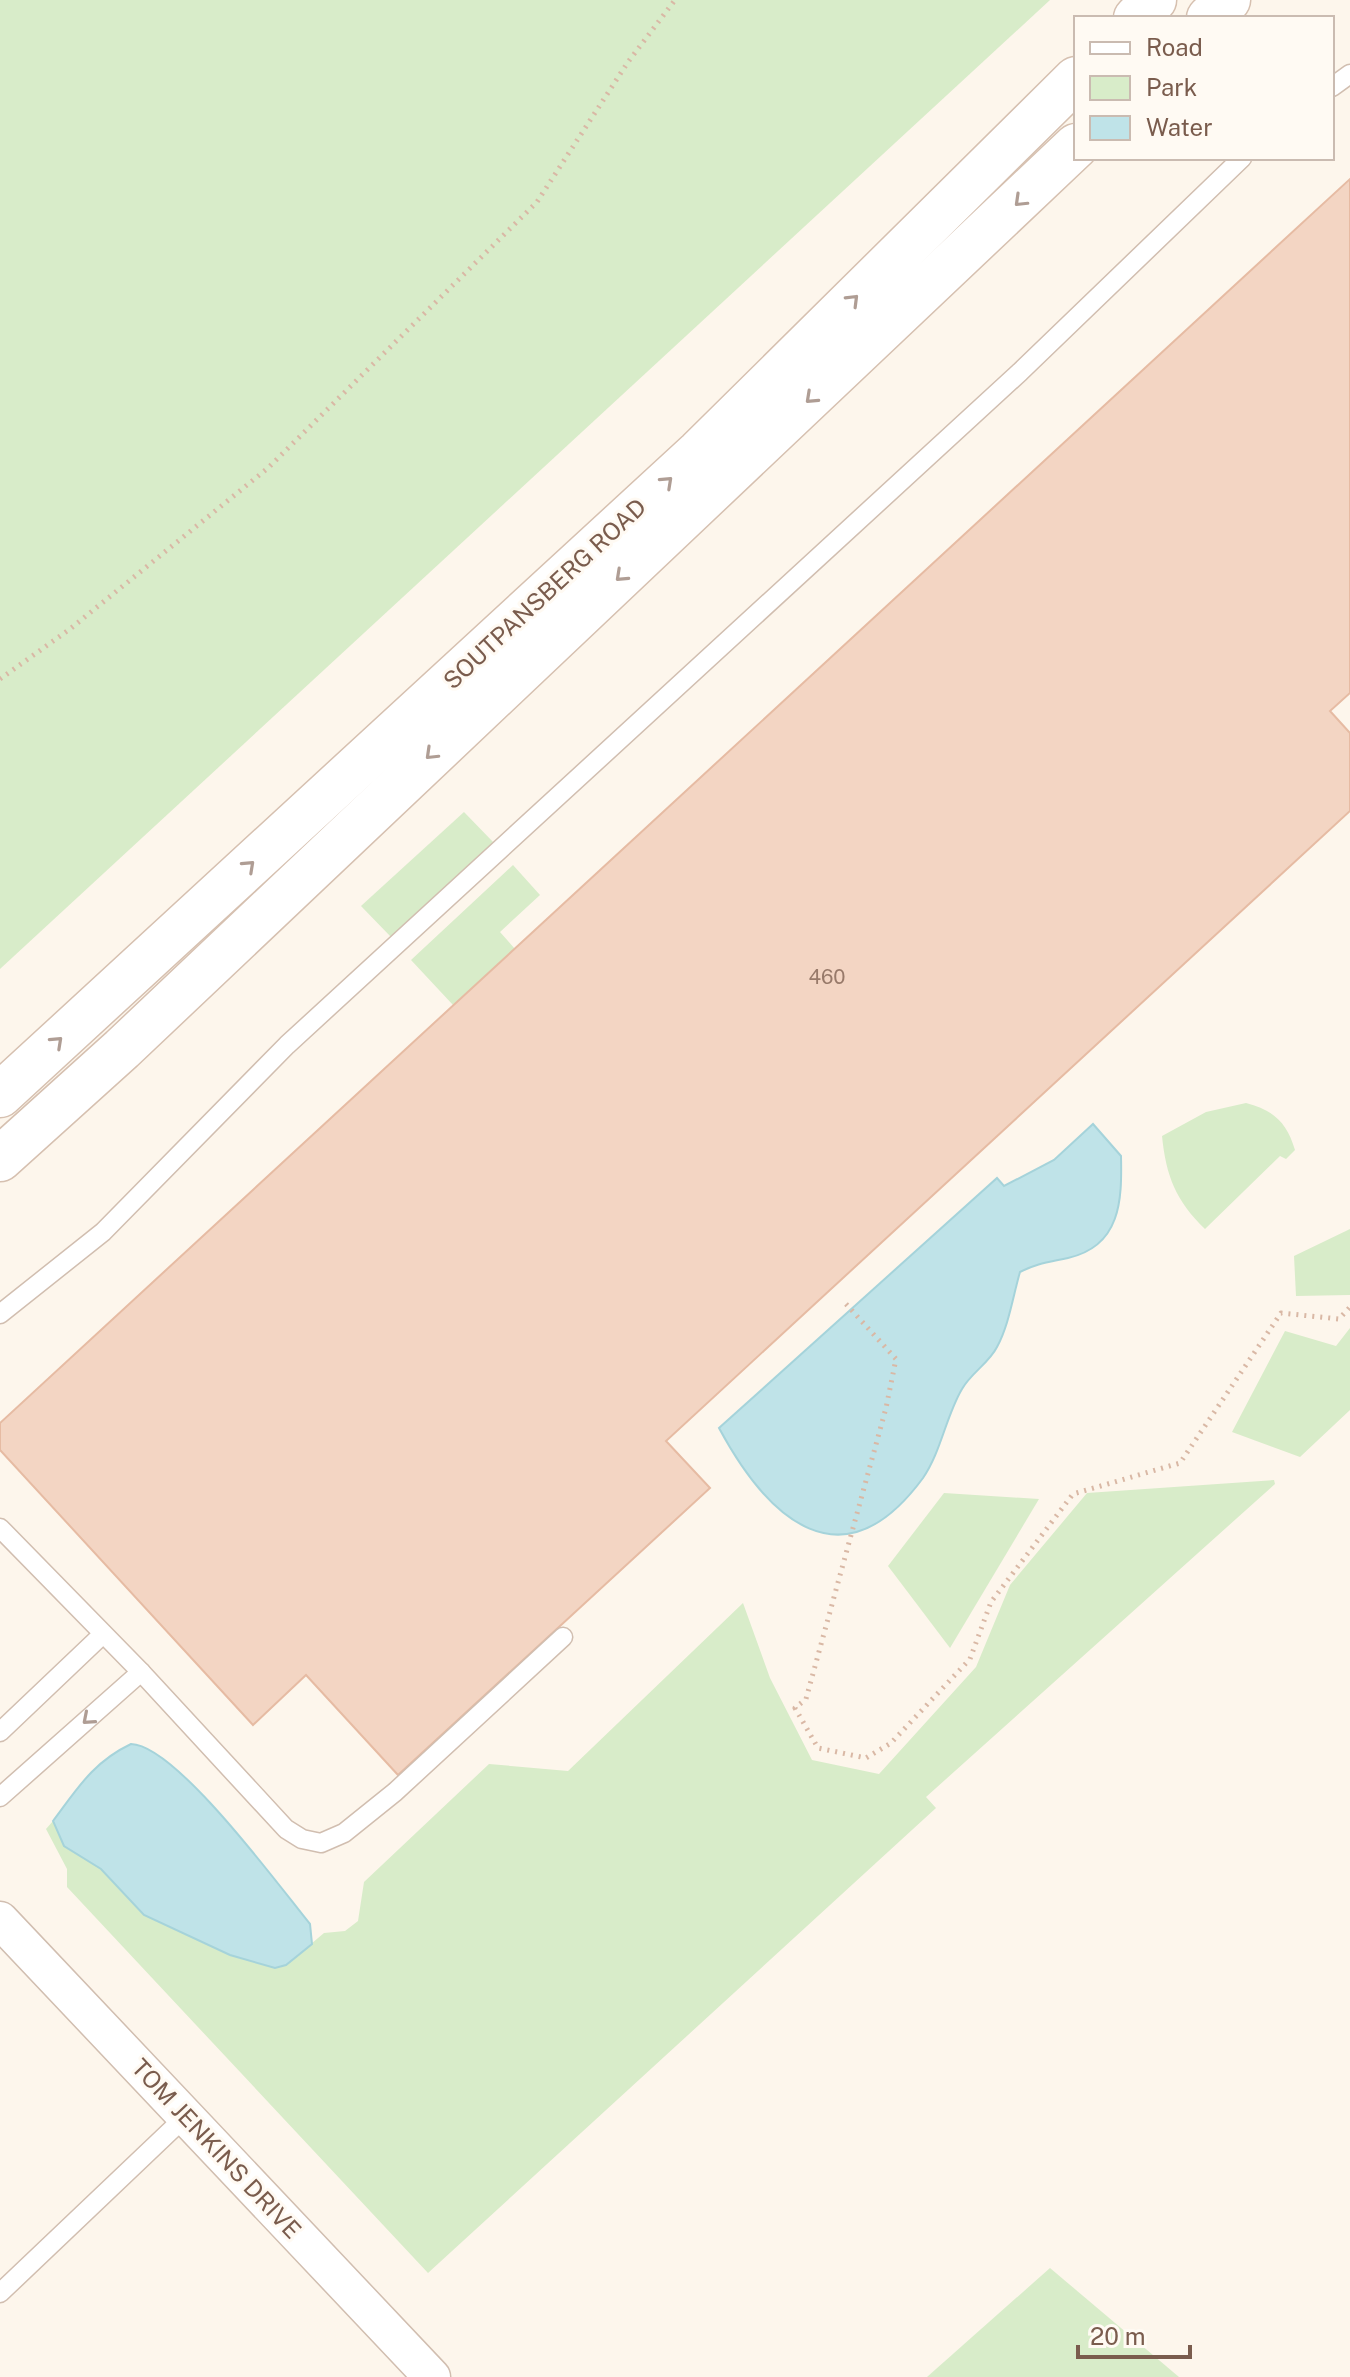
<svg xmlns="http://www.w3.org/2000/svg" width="1350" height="2377" font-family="'Public Sans',sans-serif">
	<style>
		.green { fill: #d8ecc9 }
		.water { fill: #bfe3e8; stroke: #a5d3da; stroke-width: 2 }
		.building { fill: #f3d5c3; stroke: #e6bba3; stroke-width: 2 }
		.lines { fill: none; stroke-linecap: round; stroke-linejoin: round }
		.lane-casing { stroke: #d1beb0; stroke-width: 21 }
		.street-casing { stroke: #d1beb0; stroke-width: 39 }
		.secondary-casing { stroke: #d6c0b0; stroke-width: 47 }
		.path { stroke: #d9b8a5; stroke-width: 5; stroke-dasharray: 2 6; stroke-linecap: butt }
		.lane { stroke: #fff; stroke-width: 18 }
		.street { stroke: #fff; stroke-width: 36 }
		.secondary { stroke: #fff; stroke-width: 44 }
		.oneway { stroke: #af9d94 }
		.labels { text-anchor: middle; stroke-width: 6; stroke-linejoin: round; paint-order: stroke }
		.number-label { font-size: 20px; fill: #987a6a }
		.street-label { font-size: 24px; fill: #7a5c4d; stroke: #fffaf3 }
	</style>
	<rect width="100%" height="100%" fill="#fdf6ec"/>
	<!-- green -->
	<g class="green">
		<polygon points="0,0 1050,0 0,969"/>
		<polygon points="464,812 494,843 391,937 361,906"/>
		<polygon points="513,865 540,895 500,932 515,949 453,1005 411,960"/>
		<path d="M1246 1103C1274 1110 1287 1123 1295 1150L1286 1159 1280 1156 1205 1229C1176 1201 1166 1176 1162 1136L1206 1112Z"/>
		<polygon points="1350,1229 1350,1295 1296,1296 1294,1256"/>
		<polygon points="1350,1328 1350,1410 1300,1457 1232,1432 1285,1331 1336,1346"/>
		<polygon points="1274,1480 1275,1484 926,1797 936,1808 428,2273 67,1887 67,1869 46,1829 53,1821 64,1846 101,1869 144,1915 230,1955 286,1965 324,1933 345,1931 358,1921 364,1882 489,1764 568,1771 743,1603 770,1678 812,1760 879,1774 976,1667 1010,1585 1087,1493"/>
		<polygon points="944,1493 1039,1499 950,1648 888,1566"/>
		<polygon points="1050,2268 1179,2377 927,2377"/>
	</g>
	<!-- water -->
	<g class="water">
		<path d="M1093 1124 1121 1156C1122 1200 1121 1246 1068 1258 1050 1262 1037 1263 1020 1272 1013 1296 1009 1325 997 1347 989 1363 971 1373 962 1389 946 1416 941 1452 923 1478 842 1588 768 1519 719 1428L997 1178 1004 1186 1054 1160Z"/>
		<path d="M131 1744C176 1745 279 1886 310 1924L312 1944 286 1965 275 1968 230 1955 144 1915 101 1869 64 1846 53 1821C77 1789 93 1762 131 1744Z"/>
	</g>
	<!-- building -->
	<polygon class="building" points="1350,179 1350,693 1330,711 1350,733 1350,811 666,1441 710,1488 398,1775 306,1675 253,1725 0,1450 0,1423"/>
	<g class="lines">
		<defs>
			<g id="lane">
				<polyline points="1332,87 1350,74"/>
				<polyline points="0,1314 103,1232 287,1045 1020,372 1242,158"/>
				<polyline points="0,1528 141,1672 286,1829 302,1839 321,1843 344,1833 395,1792 563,1637"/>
				<polyline points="0,1732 103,1634"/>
				<polyline points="0,1797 141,1672"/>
				<polyline points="0,2293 185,2117"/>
			</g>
			<polyline id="street" points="0,1920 432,2377"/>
			<g id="secondary">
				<polyline points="1136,18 1154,0"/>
				<polyline points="1209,18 1228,0"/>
				<polyline points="0,1095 699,452 1076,79"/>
				<polyline points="0,1159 122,1049 1076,146"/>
			</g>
		</defs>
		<!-- lane casing -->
		<use href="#lane" class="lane-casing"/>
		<!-- street casing -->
		<use href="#street" class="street-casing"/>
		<!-- secondary casing -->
		<use href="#secondary" class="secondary-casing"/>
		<!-- path -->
		<g class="path">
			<polyline points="0,679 70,629 268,468 537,202 628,62 675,0"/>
			<polyline points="846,1304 896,1359 886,1408 806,1699 795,1708 818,1748 866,1758 891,1743 970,1659 991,1602 1073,1494 1180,1463 1281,1313 1339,1319 1350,1307"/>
		</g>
		<!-- lane -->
		<use href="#lane" class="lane"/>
		<!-- street -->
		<use href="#street" class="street"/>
		<!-- secondary -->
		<use href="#secondary" class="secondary"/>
	</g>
	<!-- one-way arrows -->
	<defs><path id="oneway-chevron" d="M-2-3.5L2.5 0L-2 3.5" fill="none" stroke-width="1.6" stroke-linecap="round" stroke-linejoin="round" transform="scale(2)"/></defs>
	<g class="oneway">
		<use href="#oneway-chevron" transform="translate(1020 201) rotate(136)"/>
		<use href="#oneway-chevron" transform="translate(853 300) rotate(-45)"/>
		<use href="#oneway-chevron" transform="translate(811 398) rotate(137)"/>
		<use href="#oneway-chevron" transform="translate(667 482) rotate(-43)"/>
		<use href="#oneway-chevron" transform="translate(621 576) rotate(137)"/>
		<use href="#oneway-chevron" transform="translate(431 754) rotate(136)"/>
		<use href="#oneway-chevron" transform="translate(249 866) rotate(-43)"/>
		<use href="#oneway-chevron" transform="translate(57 1042) rotate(-43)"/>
		<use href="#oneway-chevron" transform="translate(88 1719) rotate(139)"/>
	</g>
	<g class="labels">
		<!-- number labels -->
		<g class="number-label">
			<text x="827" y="984">460</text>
		</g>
		<!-- street labels -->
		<g class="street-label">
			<text transform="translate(545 594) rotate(-43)" y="8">SOUTPANSBERG ROAD</text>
			<text transform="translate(216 2149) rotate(47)" y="8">TOM JENKINS DRIVE</text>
		</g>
	</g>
	<!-- legend -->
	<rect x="1074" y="16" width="260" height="144" fill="#fffaf3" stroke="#cabbb1" stroke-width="2"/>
	<rect x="1090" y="42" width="40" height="12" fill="#ffffff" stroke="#cabbb1" stroke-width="2"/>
	<text x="1146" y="56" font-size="24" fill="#7a5c4d">Road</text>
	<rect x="1090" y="76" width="40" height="24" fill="#d8ecc9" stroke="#cabbb1" stroke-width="2"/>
	<text x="1146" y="96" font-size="24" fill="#7a5c4d">Park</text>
	<rect x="1090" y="116" width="40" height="24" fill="#bfe3e8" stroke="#cabbb1" stroke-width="2"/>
	<text x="1146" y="136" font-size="24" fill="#7a5c4d">Water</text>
	<!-- scale -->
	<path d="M1078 2345v12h112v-12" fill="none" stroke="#7a5c4d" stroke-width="4"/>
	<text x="1090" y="2345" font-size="24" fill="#7a5c4d" stroke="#fffaf3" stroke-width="6" paint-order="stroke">20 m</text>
</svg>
